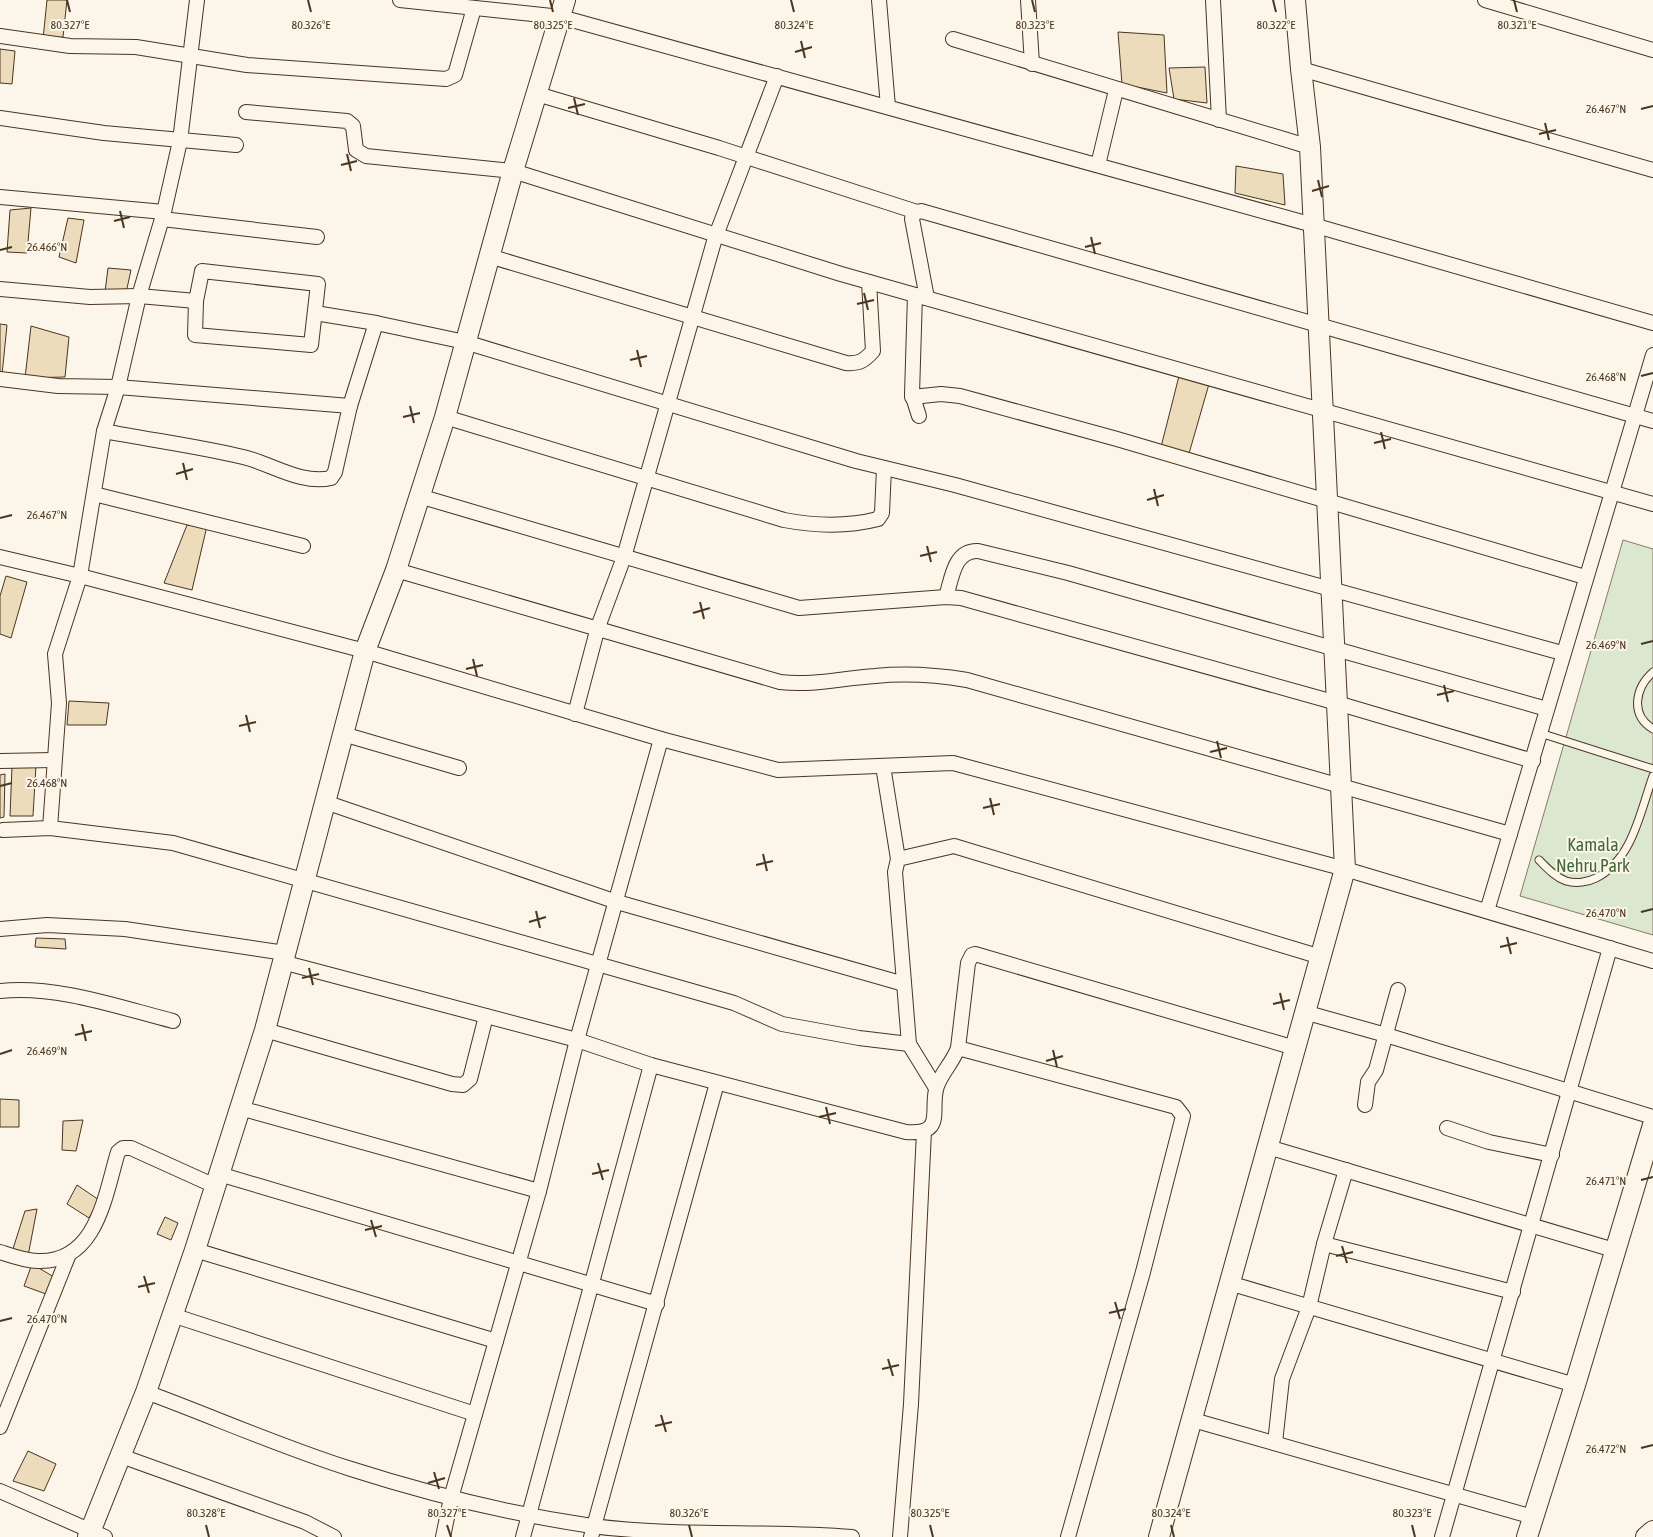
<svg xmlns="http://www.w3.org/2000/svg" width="1653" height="1537" font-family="'Asap Condensed',sans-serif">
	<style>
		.green { fill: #dce7d0; stroke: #887966 }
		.building { fill: #ecdcbc; stroke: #4a3520 }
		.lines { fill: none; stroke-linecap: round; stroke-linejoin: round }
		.lane-casing { stroke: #4a3520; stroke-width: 9 }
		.street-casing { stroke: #4a3520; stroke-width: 16 }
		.secondary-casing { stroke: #4a3520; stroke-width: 22 }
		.lane { stroke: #fbf6e9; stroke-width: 7 }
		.street { stroke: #fbf6e9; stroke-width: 14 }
		.secondary { stroke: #fbf6e9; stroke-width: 20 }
		.ticks { fill: none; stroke: #4a3520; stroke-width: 2 }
		.labels { text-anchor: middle; stroke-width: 4; stroke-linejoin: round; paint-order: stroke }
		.park-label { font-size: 18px; fill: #436837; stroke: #fbf6e9 }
		.ticks-label { font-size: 12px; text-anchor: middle; fill: #4a3520; stroke: #fbf6e9; stroke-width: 4; stroke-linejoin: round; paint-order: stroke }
	</style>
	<rect width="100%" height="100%" fill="#fbf6e9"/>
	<!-- green -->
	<polygon class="green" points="1623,540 1653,549 1653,935 1520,896"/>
	<!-- building -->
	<g class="building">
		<polygon points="47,0 67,0 63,37 43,39"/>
		<polygon points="1118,32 1164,35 1167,93 1122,84"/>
		<polygon points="0,49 15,51 12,84 0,83"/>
		<polygon points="1205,67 1207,103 1174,99 1169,68"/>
		<polygon points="1236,166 1283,174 1285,205 1235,193"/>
		<polygon points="31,208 27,253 7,252 10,210"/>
		<polygon points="68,218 84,220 76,263 59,257"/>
		<polygon points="108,268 131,270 126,293 105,292"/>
		<polygon points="0,324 7,325 2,375 0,374"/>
		<polygon points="31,326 69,337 65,377 25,378"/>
		<polygon points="1179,376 1209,384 1188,457 1160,451"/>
		<polygon points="187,525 207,526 192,590 164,583"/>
		<polygon points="6,576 27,582 11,638 0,634 0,596"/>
		<polygon points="69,701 109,703 106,725 67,725"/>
		<polygon points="36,765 33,816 10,816 12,766"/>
		<polygon points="5,774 4,817 0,818 0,775"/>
		<polygon points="36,938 65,939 66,949 35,947"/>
		<polygon points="0,1099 19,1100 19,1127 0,1127"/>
		<polygon points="83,1120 76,1151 62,1150 63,1121"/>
		<polygon points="77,1185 99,1200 89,1218 67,1204"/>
		<polygon points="37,1209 28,1256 12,1252 25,1211"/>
		<polygon points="165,1217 178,1223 171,1240 157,1234"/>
		<polygon points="32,1264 54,1277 46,1294 24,1286"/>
		<polygon points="28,1451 56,1464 44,1491 13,1481"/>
	</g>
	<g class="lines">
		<defs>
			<g id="lane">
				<path d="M1653 672C1635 688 1630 715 1653 729"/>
				<polyline points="1540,733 1653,769"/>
				<path d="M1539 860C1547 868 1555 877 1566 881 1576 884 1588 882 1596 878 1633 859 1640 812 1653 776"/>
			</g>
			<g id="street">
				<polyline points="400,0 561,17 1313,225 1653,323"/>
				<polyline points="879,0 888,107"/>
				<polyline points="1028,0 1032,64"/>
				<polyline points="1213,0 1219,120"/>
				<polyline points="1485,0 1653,50"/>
				<polyline points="0,36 70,46 136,47 247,65 446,79 455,75 474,8"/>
				<polyline points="953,39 1310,147"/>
				<polyline points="1301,69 1653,170"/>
				<polyline points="537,94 719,148 917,212"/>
				<polyline points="246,112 347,121 353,126 356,150 366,156 513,171 841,274 1653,504"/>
				<polyline points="0,118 104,133 236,145"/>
				<polyline points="1098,165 1116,90"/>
				<polyline points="0,197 164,212"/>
				<polyline points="162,219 317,237"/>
				<path d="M489 256 846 363C859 364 864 361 873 351L869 282"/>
				<polygon points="202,271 318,284 311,345 195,335 196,301"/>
				<polyline points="0,289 90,297 139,296 196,301"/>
				<polyline points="915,295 912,394 919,416"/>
				<polyline points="927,298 912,219 913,214 921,211 1653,421"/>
				<polyline points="315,313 376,323 465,342 856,461 955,485 1562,653"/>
				<polyline points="0,379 58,386 118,387 350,406"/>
				<polyline points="912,397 941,394 960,396 1117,439 1585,577"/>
				<path d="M445 417 784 520C816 526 847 527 878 519L882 513 884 468"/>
				<path d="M104 431C150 440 197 446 243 457 270 463 301 485 331 478L335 472 350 406 376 323"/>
				<polyline points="94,494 303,546"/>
				<polyline points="419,496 799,608 946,597 961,598 1337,703 1533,761"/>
				<polyline points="0,557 80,576 365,651 661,739 778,770 953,763 1345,869 1653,961"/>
				<path d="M396 570 780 682C812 686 843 678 875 676 905 673 937 675 967 680L1510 834"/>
				<path d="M946 597C952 578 954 550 978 551L1068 573 1547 709"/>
				<polyline points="575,714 598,627 624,557 715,238 777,76"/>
				<polyline points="343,734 459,768"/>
				<polyline points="0,761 54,760"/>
				<polyline points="883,766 898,859"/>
				<polyline points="325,802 617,902 904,984"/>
				<polyline points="50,828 59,703 55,654 80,576 104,431 118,387 139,296 164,212 180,141 197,0"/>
				<polyline points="3,830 50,828 173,843 734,1003 782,1024 859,1038 909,1044"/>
				<polyline points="1487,911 1653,355"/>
				<polyline points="0,929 47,925 125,929 285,953"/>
				<path d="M282 962 577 1040 651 1065 906 1132C947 1135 929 1109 937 1086 942 1072 953 1062 958 1048L968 963 972 955 975 954 1295 1048"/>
				<path d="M0 991C57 985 118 1007 173 1021"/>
				<polyline points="1304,1012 1386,1035 1653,1117"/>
				<polyline points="265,1030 452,1084 463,1085 470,1079 486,1016"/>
				<polyline points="958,1048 1176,1107 1183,1116 1143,1272 1068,1537"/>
				<polyline points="936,1088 909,1044 895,872 898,859 954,846 1321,957"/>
				<polyline points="1365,1105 1368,1082 1376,1070 1398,990"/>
				<polyline points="240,1108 539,1191"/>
				<polyline points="1447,1128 1489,1142 1552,1155"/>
				<polyline points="1268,1147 1614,1250"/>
				<polyline points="219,1174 657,1304"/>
				<polyline points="1324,1244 1513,1292"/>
				<polyline points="195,1250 496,1341"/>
				<path d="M0 1252C12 1256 25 1261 38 1261 97 1263 105 1195 118 1152L123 1148H131L215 1186"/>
				<polyline points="1229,1283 1575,1385"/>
				<polyline points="172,1315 475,1414"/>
				<path d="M146 1392C214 1417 281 1447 351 1469 429 1494 511 1514 592 1526 678 1537 765 1530 852 1537"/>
				<polyline points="1193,1420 1533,1517"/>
				<polyline points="0,1427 69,1254"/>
				<polyline points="1275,1443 1282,1379 1309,1307 1324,1244 1346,1170"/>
				<polyline points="121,1456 305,1522 334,1537"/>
				<polyline points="0,1491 105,1537"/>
				<polyline points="443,1537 451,1498 539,1191 577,1040 661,739"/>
				<polyline points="523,1537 651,1065"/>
				<polyline points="591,1537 717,1083"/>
				<polyline points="900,1537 911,1404 924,1131"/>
				<polyline points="1442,1537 1610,948"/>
			</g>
			<g id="secondary">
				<polyline points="88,1537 146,1392 195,1250 265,1030 365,651 396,570 445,417 513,171 565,0"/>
				<polyline points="1159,1537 1345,869 1310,147 1301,69 1295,0"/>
				<polyline points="1527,1537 1575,1385 1653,1125"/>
				<polyline points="1646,1537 1653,1531"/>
			</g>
		</defs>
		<!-- lane casing -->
		<use href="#lane" class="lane-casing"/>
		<!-- street casing -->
		<use href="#street" class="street-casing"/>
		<!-- secondary casing -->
		<use href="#secondary" class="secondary-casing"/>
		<!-- lane -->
		<use href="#lane" class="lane"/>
		<!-- street -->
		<use href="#street" class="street"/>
		<!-- secondary -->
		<use href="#secondary" class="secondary"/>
	</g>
	<!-- ticks -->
	<path class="ticks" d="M67 0 70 12M308 0 311 12M550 0 553 12M791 0 794 12M1032 0 1035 12M1273 0 1276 12M1514 0 1517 12M801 41 805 58M795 52 812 47M574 98 578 115M568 108 585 104M1641 109 1653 106M1545 123 1549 140M1539 134 1556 130M347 154 351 171M341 165 357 161M1318 180 1322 197M1312 191 1329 186M120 211 124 228M114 221 130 217M1091 237 1095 254M1085 247 1101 243M0 250 12 247M864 293 868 310M857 304 874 300M637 350 641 367M630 360 647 356M1641 376 1653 373M410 406 414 423M403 417 420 413M1381 432 1385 449M1374 443 1391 439M183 463 187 480M176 474 193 469M1154 489 1158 506M1147 500 1164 495M0 518 12 515M927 546 931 562M920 556 937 552M700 602 704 619M693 613 710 608M1641 644 1653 641M473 659 477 676M466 669 483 665M1444 685 1448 702M1437 695 1454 691M246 715 250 732M239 726 256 722M1217 741 1221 758M1210 752 1227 748M0 786 12 783M990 798 994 815M983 808 1000 804M763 854 767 871M756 865 773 861M536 911 540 928M1641 912 1653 909M529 922 546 917M1507 937 1511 954M1500 947 1517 943M309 968 313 985M302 978 319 974M1280 993 1284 1010M1273 1004 1290 1000M82 1024 86 1041M75 1035 92 1031M1053 1050 1057 1067M0 1054 12 1050M1046 1061 1063 1056M826 1107 830 1124M819 1117 836 1113M598 1163 603 1180M592 1174 609 1170M1641 1180 1653 1177M371 1220 376 1237M365 1230 382 1226M1342 1246 1347 1263M1336 1256 1353 1252M144 1276 149 1293M138 1287 155 1283M1115 1302 1120 1319M1109 1313 1126 1309M0 1321 12 1318M888 1359 893 1376M882 1369 899 1365M661 1415 666 1432M655 1426 672 1422M1641 1448 1653 1445M434 1472 439 1489M428 1483 445 1478M206 1525 209 1537M447 1525 451 1537M689 1525 692 1537M930 1525 933 1537M1171 1525 1174 1537M1412 1525 1415 1537"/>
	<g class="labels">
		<!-- park labels -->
		<g class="park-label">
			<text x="1593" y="851">Kamala<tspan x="1593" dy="21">Nehru Park</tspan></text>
		</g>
	</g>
	<g class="ticks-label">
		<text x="70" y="29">80.327°E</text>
		<text x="311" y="29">80.326°E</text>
		<text x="553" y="29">80.325°E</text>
		<text x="794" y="29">80.324°E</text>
		<text x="1035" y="29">80.323°E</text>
		<text x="1276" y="29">80.322°E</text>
		<text x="1517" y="29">80.321°E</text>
		<text x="1606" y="113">26.467°N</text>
		<text x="47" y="251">26.466°N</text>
		<text x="1606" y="381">26.468°N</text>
		<text x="47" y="519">26.467°N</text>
		<text x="1606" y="649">26.469°N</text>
		<text x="47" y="787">26.468°N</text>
		<text x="1606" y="917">26.470°N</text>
		<text x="47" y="1055">26.469°N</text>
		<text x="1606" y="1185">26.471°N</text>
		<text x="47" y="1323">26.470°N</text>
		<text x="1606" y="1453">26.472°N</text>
		<text x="206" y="1517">80.328°E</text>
		<text x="447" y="1517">80.327°E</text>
		<text x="689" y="1517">80.326°E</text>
		<text x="930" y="1517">80.325°E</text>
		<text x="1171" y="1517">80.324°E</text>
		<text x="1412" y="1517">80.323°E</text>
	</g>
</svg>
